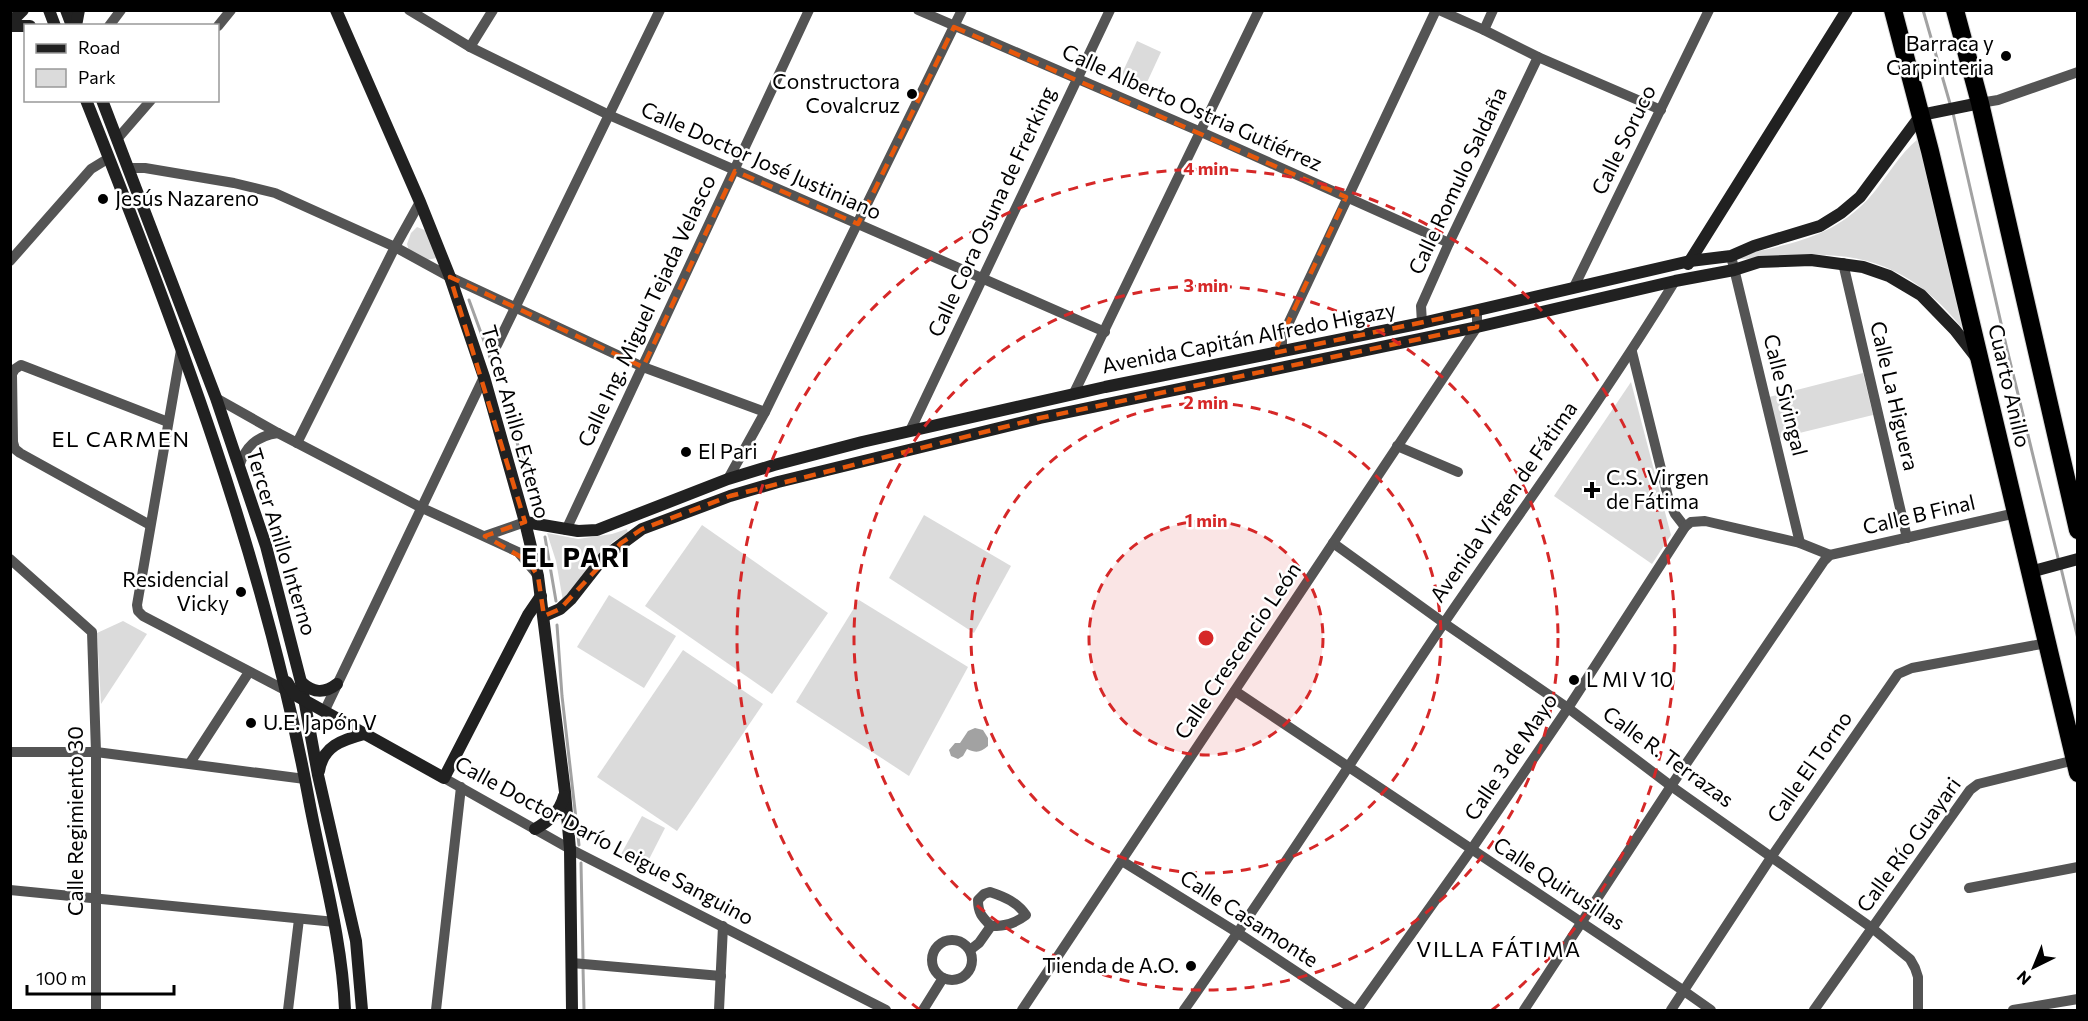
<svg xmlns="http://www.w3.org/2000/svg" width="2088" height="1021" font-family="Commissioner,sans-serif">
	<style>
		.green { fill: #dbdbdb }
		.water { fill: #a2a2a2 }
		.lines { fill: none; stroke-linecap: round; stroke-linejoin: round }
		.stream { stroke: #a2a2a2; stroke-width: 3 }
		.highway-casing { stroke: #dbdbdb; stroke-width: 20 }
		.street { stroke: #545454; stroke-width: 10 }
		.secondary { stroke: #212121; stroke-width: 12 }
		.highway { stroke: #000; stroke-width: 18 }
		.marked { fill: none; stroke: #e8590c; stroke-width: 4.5; stroke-dasharray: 12 8; stroke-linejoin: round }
		.ring { fill: none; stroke: #d62828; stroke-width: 3; stroke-dasharray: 10 8 }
		.poi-dot { fill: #000; stroke: #fff; stroke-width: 2 }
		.labels { text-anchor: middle; stroke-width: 5; stroke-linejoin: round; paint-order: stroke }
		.poi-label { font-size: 21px; fill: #000; stroke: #fff; text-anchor: start }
		.street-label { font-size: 21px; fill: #000; stroke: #fff }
		.neighbourhood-label { font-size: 22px; letter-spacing: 1.5px; fill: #000; stroke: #fff }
		.district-label { font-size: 27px; font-weight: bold; letter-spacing: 1.5px; fill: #000; stroke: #fff }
		.centre { fill: #d62828; stroke: #fff; stroke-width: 3 }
		.ring-label { font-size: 18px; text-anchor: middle; font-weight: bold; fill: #d62828; stroke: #fff; stroke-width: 5; stroke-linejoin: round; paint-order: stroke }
	</style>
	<rect width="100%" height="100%" fill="#fff"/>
	<!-- green -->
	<g class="green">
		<polygon points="1137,41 1161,52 1143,91 1119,80"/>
		<path d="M1919 138 1962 328C1925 282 1884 257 1825 255 1797 254 1769 258 1742 259L1732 257C1786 244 1829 241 1869 198 1887 178 1898 155 1919 138Z"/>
		<polygon points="417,227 427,231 437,258 426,260 409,251 407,244 411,233"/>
		<polygon points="1863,373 1873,415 1779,438 1769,397"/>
		<polygon points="1631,382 1671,535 1652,564 1554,496"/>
		<polygon points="924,515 1011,566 974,633 889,578"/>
		<polygon points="702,525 828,613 772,694 645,606"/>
		<polygon points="627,529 628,533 614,541 602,552 563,601 556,561 547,533 578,539 612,534"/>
		<polygon points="609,595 676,636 644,688 577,647"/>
		<polygon points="859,600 968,667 909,776 796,702"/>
		<polygon points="123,621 147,634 101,704 97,633"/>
		<polygon points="683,650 763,704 677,831 597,777"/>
		<polygon points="642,816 665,828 644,869 620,856"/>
	</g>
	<!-- water -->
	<path class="water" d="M975 728 983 730 988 738V746C980 753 976 753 967 749L963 756 958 759 951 756 949 750 955 743H960L968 731Z"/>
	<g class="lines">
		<!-- stream -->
		<g class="stream">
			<polyline points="1923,10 1951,107"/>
			<polyline points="1953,113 2006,345 2059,562"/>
			<polyline points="469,300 492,363"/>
			<polyline points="495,372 497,379"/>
			<polyline points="504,397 525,470"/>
			<polyline points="545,537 556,601"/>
			<polyline points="2061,568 2078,639"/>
			<polyline points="557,625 562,696 579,845"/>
			<polyline points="581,863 583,961"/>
			<polyline points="583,967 584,1010"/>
		</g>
		<defs>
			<g id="highway">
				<polyline points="1893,10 1930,151 2078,773"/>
				<polyline points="1955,10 1980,103 2078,530"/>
			</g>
		</defs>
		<!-- highway casing -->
		<use href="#highway" class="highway-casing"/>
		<!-- street -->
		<g class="street">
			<polyline points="409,10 470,47 609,115 1105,332"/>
			<polyline points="918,10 1201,132 1449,243"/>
			<polyline points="1439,10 1484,30 1538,57 1661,110"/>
			<polyline points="109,26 121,10"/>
			<polyline points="218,26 231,10"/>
			<polyline points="1484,30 1493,10"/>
			<polyline points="470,47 493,10"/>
			<polyline points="1980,103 1998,100 2078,72"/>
			<polyline points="118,138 151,100"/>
			<polyline points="129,168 145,168 234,183 275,193 395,247 450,277 643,367 765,412"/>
			<polyline points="1731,256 1800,543"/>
			<polyline points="10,261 91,169 109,158"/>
			<polyline points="1843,263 1907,538"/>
			<polyline points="1574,287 1709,10"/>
			<polyline points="1422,323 1421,306 1449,243 1538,57"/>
			<polyline points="497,345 660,10"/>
			<polyline points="181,350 137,605 138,611 143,616 285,690"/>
			<polyline points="1282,352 1282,337 1436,10"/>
			<polyline points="1632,352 1669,501 1675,514 1685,527"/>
			<polyline points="1074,393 1259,10"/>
			<polyline points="216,398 278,433 420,507 518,552 536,573"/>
			<polyline points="910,431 1110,10"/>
			<polyline points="297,443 395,247 420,202"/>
			<polyline points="1397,446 1458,472"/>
			<path d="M239 467C245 447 256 436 278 433"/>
			<polyline points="728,479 765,412 962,10"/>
			<polyline points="150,525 20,453 15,449 13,442 12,374 15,369 21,365 168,422"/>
			<polyline points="566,530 809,10"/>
			<polyline points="485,536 525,522"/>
			<polyline points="1333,543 1444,623 1568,708 1671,786 1872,928 1910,959 1915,968 1918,977 1918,1010"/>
			<polyline points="10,559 92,632 96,752 96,1010"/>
			<polyline points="1235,691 1684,991 1711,1010"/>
			<polyline points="324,712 484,377"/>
			<polyline points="10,752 96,752 305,779"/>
			<polyline points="190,763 249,672"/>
			<polyline points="444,778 570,849 886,1010"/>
			<polyline points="1122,861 1238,933 1354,1010"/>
			<polyline points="1969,888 2078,867"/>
			<polyline points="10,890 335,922"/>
			<path d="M990 892C1005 897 1017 902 1026 915 1014 924 1006 926 991 926 982 917 978 913 978 900L984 894Z"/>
			<circle cx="952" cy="960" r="20"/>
			<polyline points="970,950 979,943 991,926"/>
			<polyline points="572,963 721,976"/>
			<polyline points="288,1010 299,919"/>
			<polyline points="436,1010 461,787"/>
			<polyline points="719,1010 723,926"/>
			<polyline points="923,1010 943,978"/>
			<polyline points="1022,1010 1477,327 1477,311"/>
			<path d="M1184 1010C1274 883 1357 752 1444 623 1522 509 1603 399 1675 281"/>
			<polyline points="1357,1010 1471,850 1568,708 1685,527 1691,522 1705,521 1800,543 1830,555"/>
			<polyline points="1524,1010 1671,786 1824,561 1830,555 2016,513"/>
			<polyline points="1671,1010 1772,856 1898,674 1912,668 2047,643"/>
			<polyline points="1814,1010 1970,790 1978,784 2075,760"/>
			<polyline points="2013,1010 2078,999"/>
		</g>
		<!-- secondary -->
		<g class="secondary">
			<polyline points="49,10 55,26"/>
			<polyline points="66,10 72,26"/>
			<polyline points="336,10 420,202 450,277 484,377 525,522 538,576 565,792 570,849 572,1010"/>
			<polyline points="10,23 23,10"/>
			<polyline points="10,26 30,26"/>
			<polyline points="76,26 79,10"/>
			<path d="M86 100C176 326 263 555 308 795 321 866 342 937 345 1010"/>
			<polyline points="102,100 216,398 266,546 301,682 318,775 356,941 362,1010"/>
			<polyline points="1688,264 1847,10"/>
			<polyline points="525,522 578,531 597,530 728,479 774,465 862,442 1105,387 1422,323 1690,261 1731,256 1754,246 1820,226 1841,213 1860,197 1921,115 1980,103"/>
			<polyline points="2030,572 2078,559"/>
			<polyline points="544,616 560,609 571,599 604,557 642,529 730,496 778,482 1040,418 1477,327 1675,281 1734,270 1759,262 1811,260 1863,267 1889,276 1921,295 1955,330 1976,357"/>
			<polyline points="287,682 295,695 444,778 528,615 541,596"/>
			<path d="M301 682C313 693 324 694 337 684"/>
			<path d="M319 771C323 746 342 740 364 734"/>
			<path d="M535 829C549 821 560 812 564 796"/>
		</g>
		<!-- highway -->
		<use href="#highway" class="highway"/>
	</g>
	<!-- marked area -->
	<path class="marked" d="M954 27 1346 197 1274 353 1477 311V327L1040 418 730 496 642 529 621 543 560 609 544 616 538 576 528 561 485 536 525 522 450 277 643 367 735 171 858 224Z"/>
	<!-- distance rings -->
	<circle cx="1206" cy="638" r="117" fill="#d62828" fill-opacity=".12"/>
	<g class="ring">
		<circle cx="1206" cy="638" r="117"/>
		<circle cx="1206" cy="638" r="235"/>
		<circle cx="1206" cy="638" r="352"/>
		<path d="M920 1010A469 469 0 1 1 1492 1010"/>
	</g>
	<!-- markers -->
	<g class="poi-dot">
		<circle cx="2006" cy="56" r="6"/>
		<circle cx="912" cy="94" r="6"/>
		<circle cx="103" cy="199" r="6"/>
		<circle cx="686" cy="452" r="6"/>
		<path d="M1589 481h6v6h6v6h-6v6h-6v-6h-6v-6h6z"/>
		<circle cx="241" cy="592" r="6"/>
		<circle cx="1574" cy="680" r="6"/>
		<circle cx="251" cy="723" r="6"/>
		<circle cx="1191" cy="966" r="6"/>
	</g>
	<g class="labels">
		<!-- poi labels -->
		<g class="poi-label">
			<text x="1994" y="51" text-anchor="end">Barraca y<tspan x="1994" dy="24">Carpinteria</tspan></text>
			<text x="900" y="89" text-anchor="end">Constructora<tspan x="900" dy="24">Covalcruz</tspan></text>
			<text x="115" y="206">Jesús Nazareno</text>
			<text x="698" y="459">El Pari</text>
			<text x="1606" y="485">C.S. Virgen<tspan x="1606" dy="24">de Fátima</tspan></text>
			<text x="229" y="587" text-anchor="end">Residencial<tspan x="229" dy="24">Vicky</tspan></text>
			<text x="1586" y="687">L MI V 10</text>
			<text x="263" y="730">U.E. Japón V</text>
			<text x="1179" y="973" text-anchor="end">Tienda de A.O.</text>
		</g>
		<!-- street labels -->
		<g class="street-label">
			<text transform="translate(1192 108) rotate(24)" y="7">Calle Alberto Ostria Gutiérrez</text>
			<text transform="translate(1624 140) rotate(-64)" y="7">Calle Soruco</text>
			<text transform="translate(761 161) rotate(24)" y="7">Calle Doctor José Justiniano</text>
			<text transform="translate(1458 181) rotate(-65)" y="7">Calle Romulo Saldaña</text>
			<text transform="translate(992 212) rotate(-65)" y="7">Calle Cora Osuna de Frerking</text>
			<text transform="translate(647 311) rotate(-65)" y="7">Calle Ing. Miguel Tejada Velasco</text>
			<text transform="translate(1249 338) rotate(-11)" y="7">Avenida Capitán Alfredo Higazy</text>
			<text transform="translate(2009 386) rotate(77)" y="7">Cuarto Anillo</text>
			<text transform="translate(1785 395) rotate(76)" y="7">Calle Sivingal</text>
			<text transform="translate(1894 396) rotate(77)" y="7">Calle La Higuera</text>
			<text transform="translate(515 422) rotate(74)" y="7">Tercer Anillo Externo</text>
			<text transform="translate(1504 502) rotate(-55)" y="7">Avenida Virgen de Fátima</text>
			<text transform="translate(1919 515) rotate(-13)" y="7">Calle B Final</text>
			<text transform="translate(281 542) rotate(73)" y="7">Tercer Anillo Interno</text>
			<text transform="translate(1238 651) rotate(-56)" y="7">Calle Crescencio León</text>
			<text transform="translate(1511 757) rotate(-56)" y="7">Calle 3 de Mayo</text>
			<text transform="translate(1668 757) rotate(36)" y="7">Calle R. Terrazas</text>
			<text transform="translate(1810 767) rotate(-55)" y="7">Calle El Torno</text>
			<text transform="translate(76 821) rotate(-90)" y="7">Calle Regimiento 30</text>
			<text transform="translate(604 841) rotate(28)" y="7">Calle Doctor Darío Leigue Sanguino</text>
			<text transform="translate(1909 845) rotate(-54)" y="7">Calle Río Guayari</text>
			<text transform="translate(1559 884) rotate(33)" y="7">Calle Quirusillas</text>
			<text transform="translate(1249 919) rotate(33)" y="7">Calle Casamonte</text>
		</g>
		<!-- neighbourhood labels -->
		<g class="neighbourhood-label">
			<text x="121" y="447">EL CARMEN</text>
			<text x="1499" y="957">VILLA FÁTIMA</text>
		</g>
		<!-- district labels -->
		<g class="district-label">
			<text x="576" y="567">EL PARI</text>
		</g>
	</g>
	<circle cx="1206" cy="638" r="9" class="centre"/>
	<g class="ring-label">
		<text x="1206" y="175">4 min</text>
		<text x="1206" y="292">3 min</text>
		<text x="1206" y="409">2 min</text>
		<text x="1206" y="527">1 min</text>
	</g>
	<!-- border -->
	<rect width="2088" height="1021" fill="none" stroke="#000000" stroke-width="24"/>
	<!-- legend -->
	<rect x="24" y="24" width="195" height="78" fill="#ffffff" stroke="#999999" stroke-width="1.5"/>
	<rect x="36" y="44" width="30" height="9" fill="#212121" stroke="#999999" stroke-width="1.5"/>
	<text x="78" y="54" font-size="18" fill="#000000">Road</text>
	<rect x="36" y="69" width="30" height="18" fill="#dbdbdb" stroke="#999999" stroke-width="1.5"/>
	<text x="78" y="84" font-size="18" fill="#000000">Park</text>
	<!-- north arrow -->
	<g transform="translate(2034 967) rotate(223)" stroke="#ffffff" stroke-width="4.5" paint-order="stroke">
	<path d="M0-4.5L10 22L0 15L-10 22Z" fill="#000000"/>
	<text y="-9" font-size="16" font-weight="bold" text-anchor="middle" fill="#000000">N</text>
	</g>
	<!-- scale -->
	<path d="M27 985v9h147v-9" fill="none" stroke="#000000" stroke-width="3"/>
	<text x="36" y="985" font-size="18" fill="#000000" stroke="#ffffff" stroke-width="4.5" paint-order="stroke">100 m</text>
</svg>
